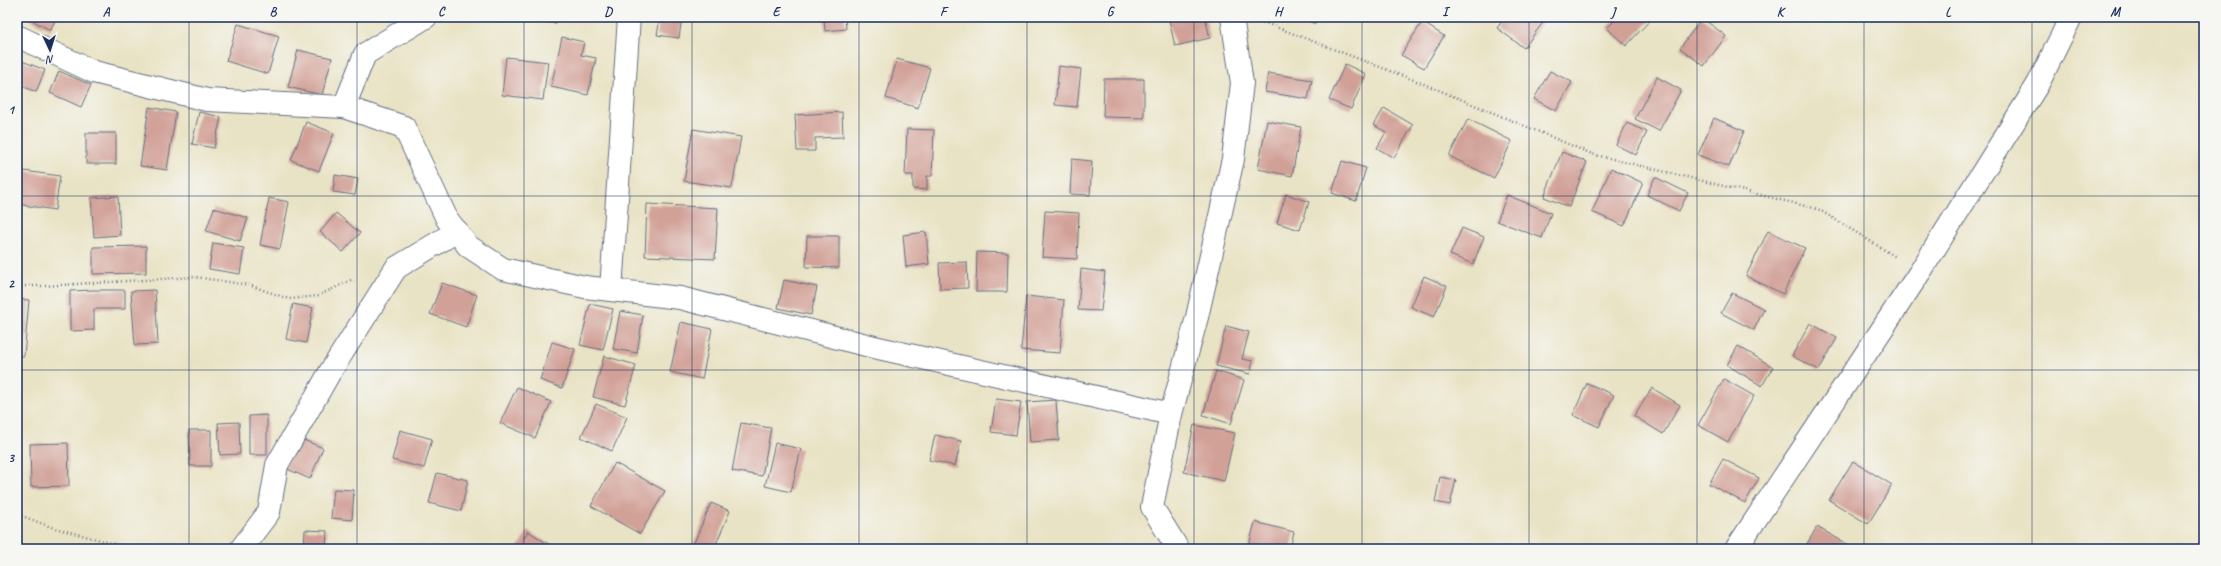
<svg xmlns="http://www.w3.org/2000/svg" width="2221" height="566" font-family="Caveat,sans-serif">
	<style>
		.building { fill: #d1a097 }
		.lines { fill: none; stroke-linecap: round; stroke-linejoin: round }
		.street-casing { stroke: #636e82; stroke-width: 24 }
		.path { stroke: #636e82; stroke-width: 2.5; stroke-dasharray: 1 3; stroke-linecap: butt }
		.street { stroke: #fff; stroke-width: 22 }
		.grid { fill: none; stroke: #1b2f5e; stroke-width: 1; stroke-opacity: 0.55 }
		.neatline { fill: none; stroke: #1b2f5e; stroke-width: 1.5 }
		.grid-label { font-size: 13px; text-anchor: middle; font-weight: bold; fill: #1b2f5e }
	</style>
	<rect width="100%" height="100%" fill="#f6f6f2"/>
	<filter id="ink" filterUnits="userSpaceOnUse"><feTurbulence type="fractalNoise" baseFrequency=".025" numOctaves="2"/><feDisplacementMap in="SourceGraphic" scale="8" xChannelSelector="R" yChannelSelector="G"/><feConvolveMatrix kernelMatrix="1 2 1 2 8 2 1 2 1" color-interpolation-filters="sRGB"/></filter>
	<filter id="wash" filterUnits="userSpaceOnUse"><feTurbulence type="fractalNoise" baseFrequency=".012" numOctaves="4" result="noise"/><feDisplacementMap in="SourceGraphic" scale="16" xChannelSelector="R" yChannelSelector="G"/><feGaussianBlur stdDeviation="0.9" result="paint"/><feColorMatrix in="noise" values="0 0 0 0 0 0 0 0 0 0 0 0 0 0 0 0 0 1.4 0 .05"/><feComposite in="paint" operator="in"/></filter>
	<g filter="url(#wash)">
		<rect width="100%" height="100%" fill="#e9e3c5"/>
		<g id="blocks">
			<!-- building -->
			<g class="building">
				<polygon points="26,17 57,17 50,30"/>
				<polygon points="529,17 557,17 556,23 528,21"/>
				<polygon points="660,17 682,17 679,38 657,35"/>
				<polygon points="824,17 845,17 846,29 825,31"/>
				<polygon points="1183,17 1205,17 1210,38 1175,46 1169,20"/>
				<polygon points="1301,17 1318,17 1315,24"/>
				<polygon points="1505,17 1547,17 1524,48 1497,28"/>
				<polygon points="1618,17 1653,17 1626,46 1607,28"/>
				<polygon points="1702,18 1726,36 1704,66 1680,48"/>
				<polygon points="1422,22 1444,36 1424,68 1401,55"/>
				<polygon points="238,24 279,36 268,74 226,61"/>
				<polygon points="562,37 584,42 581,55 596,58 588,95 551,87"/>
				<polygon points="298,50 332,58 322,95 288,87"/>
				<polygon points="506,57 548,62 543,100 502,95"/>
				<polygon points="17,59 45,70 36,92 22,86 17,100"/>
				<polygon points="897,59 930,68 918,108 886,98"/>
				<polygon points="1345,64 1366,74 1351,109 1329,100"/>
				<polygon points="1059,66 1081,69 1077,107 1055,105"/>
				<polygon points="59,71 91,85 81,107 50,93"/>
				<polygon points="1550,71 1572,82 1556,111 1534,99"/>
				<polygon points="1268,73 1312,80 1308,99 1265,92"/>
				<polygon points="1657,77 1681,90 1659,131 1635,119"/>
				<polygon points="1104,79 1144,79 1144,118 1103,117"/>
				<polygon points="149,107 176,112 167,170 140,166"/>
				<polygon points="1384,108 1413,125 1394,158 1377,148 1386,132 1374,125"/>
				<polygon points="199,112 221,117 214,148 192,144"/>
				<polygon points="842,112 843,137 815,138 815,151 797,151 795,115"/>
				<polygon points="1714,118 1744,131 1729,167 1698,155"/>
				<polygon points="1468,119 1512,141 1494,178 1449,156"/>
				<polygon points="1267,121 1301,127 1292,176 1258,169"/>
				<polygon points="306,122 334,133 319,171 291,160"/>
				<polygon points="1627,123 1647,132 1636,155 1616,145"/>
				<polygon points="693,129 741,137 732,188 684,181"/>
				<polygon points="907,129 934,130 932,176 927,176 927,190 913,189 913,175 905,175"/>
				<rect x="86" y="133" width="30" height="31"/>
				<polygon points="1562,152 1587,162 1569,207 1544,197"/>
				<polygon points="1072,159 1092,161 1090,195 1070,194"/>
				<polygon points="1342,161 1366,168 1356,201 1332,193"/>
				<polygon points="1611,168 1643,183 1624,226 1592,212"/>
				<polygon points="17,170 60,176 55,210 17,204"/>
				<polygon points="335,175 358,179 355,195 333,192"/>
				<polygon points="1655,177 1688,193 1679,211 1647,195"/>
				<polygon points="1286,194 1309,202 1300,230 1277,223"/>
				<polygon points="1507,195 1551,213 1542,238 1497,221"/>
				<polygon points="118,196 120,235 94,237 91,198"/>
				<polygon points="269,198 289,202 280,249 260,245"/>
				<polygon points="647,204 718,208 715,259 645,256"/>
				<polygon points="214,208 248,218 240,241 206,231"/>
				<polygon points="1045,211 1079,213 1077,259 1042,257"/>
				<polygon points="336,213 360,233 343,252 320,232"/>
				<polygon points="1462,228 1484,237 1473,264 1450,255"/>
				<polygon points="1768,231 1805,248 1783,294 1746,276"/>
				<polygon points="926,232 929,264 906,267 903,235"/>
				<polygon points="807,236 839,236 839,268 806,267"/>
				<polygon points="213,243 244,248 240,274 209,269"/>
				<polygon points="146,246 146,273 93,274 93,247"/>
				<polygon points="977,252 1008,253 1007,292 976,292"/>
				<polygon points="967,262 968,288 940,289 939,263"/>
				<polygon points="1081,269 1105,272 1101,311 1078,310"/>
				<polygon points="1424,276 1447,286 1434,317 1411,307"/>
				<polygon points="784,280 817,287 811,315 778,308"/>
				<polygon points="442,283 477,295 466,327 430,314"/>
				<polygon points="93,290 125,290 125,309 94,309 94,330 70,331 70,291"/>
				<polygon points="155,290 158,344 135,345 131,291"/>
				<polygon points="1732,293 1764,309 1754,330 1721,313"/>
				<polygon points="1026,296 1064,300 1060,353 1021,350"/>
				<polygon points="17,299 29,300 24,356 17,356"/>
				<polygon points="293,304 313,308 306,343 286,339"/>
				<polygon points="590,304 613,309 603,350 580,345"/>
				<polygon points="620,311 643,315 637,353 613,349"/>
				<polygon points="681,322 712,329 702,379 670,372"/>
				<polygon points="1810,323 1837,338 1819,370 1792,356"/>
				<polygon points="1226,326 1249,332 1242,359 1253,361 1250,374 1216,366"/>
				<polygon points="552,342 575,349 562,388 540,380"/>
				<polygon points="1738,346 1773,367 1762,386 1727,365"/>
				<polygon points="604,356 636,365 625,405 593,397"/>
				<polygon points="1216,371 1244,380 1231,424 1203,415"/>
				<polygon points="1724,379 1754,396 1728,442 1698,425"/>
				<polygon points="1587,383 1614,395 1599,427 1573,415"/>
				<polygon points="517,387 551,402 535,438 500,423"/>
				<polygon points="1652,388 1680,405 1663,434 1634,416"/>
				<polygon points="996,399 1021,402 1016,435 991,432"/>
				<polygon points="1056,400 1059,440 1030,442 1027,402"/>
				<polygon points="596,404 627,417 612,451 581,437"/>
				<polygon points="267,415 267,455 249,455 249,416"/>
				<polygon points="239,422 240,454 220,455 218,423"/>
				<polygon points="741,423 771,428 762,476 732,471"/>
				<polygon points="1194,425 1235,433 1224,481 1184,472"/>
				<polygon points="189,430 211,430 211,466 190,466"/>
				<polygon points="400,430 432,439 424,468 392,460"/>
				<polygon points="935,435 961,441 955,466 929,460"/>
				<polygon points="299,438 323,448 310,479 285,468"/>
				<polygon points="68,443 69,486 31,487 30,444"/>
				<polygon points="775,443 801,449 791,492 765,486"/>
				<polygon points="1723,459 1759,478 1745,503 1709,484"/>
				<polygon points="1853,461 1892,485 1868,524 1829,500"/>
				<polygon points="615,463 665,491 640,534 591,506"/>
				<polygon points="437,473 468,480 461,511 429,503"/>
				<polygon points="1440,477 1456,480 1450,505 1435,502"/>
				<polygon points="334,489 354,490 352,520 331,518"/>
				<polygon points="711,503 730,511 714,549 703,549 693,545"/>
				<polygon points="1255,522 1294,532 1290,549 1248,549"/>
				<polygon points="1817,527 1849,545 1846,549 1804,549"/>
				<polygon points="305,530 327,531 326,549 304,549"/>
				<polygon points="528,531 550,545 547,549 517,549"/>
			</g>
		</g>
	</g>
	<g filter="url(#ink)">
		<use href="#blocks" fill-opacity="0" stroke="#636e82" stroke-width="1"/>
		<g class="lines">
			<defs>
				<g id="street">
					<polyline points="17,36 94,72 207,100 344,107 404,127 447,219 468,246 503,269 585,287 680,298 874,347 1171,414"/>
					<polyline points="344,107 365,54 426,17"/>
					<polyline points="611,290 629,17"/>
					<polyline points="241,549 269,512 277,465 330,372 396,268 457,231"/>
					<polyline points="1178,549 1152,507 1171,414 1197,317 1233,159 1242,83 1232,17"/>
					<polyline points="1736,549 1920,272 2038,84 2071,17"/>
				</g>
			</defs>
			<!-- street casing -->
			<use href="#street" class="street-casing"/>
			<!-- path -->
			<g class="path">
				<polyline points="1263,22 1424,84 1592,154 1818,209 1896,257"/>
				<polyline points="17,286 43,286 195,277 249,285 289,299 318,296 351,280 354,281"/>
				<polyline points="17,509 22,516 51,527 134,549"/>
			</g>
			<!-- street -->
			<use href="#street" class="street"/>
		</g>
	</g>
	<!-- grid -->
	<path class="grid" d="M189 17V549M357 17V549M524 17V549M692 17V549M859 17V549M1027 17V549M1194 17V549M1362 17V549M1529 17V549M1697 17V549M1864 17V549M2032 17V549M17 196H2204M17 370H2204"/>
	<!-- margin -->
	<rect width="2221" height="566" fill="none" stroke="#f6f6f2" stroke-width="44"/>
	<!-- north arrow -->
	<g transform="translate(50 50) rotate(176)" stroke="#f6f6f2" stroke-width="3" paint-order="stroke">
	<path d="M0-3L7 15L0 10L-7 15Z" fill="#1b2f5e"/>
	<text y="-6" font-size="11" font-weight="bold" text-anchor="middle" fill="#1b2f5e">N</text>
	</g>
	<rect x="22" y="22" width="2177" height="522" class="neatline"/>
	<g class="grid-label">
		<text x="106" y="16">A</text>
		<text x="273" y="16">B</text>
		<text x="441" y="16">C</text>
		<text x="608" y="16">D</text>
		<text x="776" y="16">E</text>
		<text x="943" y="16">F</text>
		<text x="1110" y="16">G</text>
		<text x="1278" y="16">H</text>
		<text x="1445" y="16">I</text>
		<text x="1613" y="16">J</text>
		<text x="1780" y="16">K</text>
		<text x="1948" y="16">L</text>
		<text x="2115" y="16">M</text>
		<text x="11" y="114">1</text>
		<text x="11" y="288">2</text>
		<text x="11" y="462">3</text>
	</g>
</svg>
